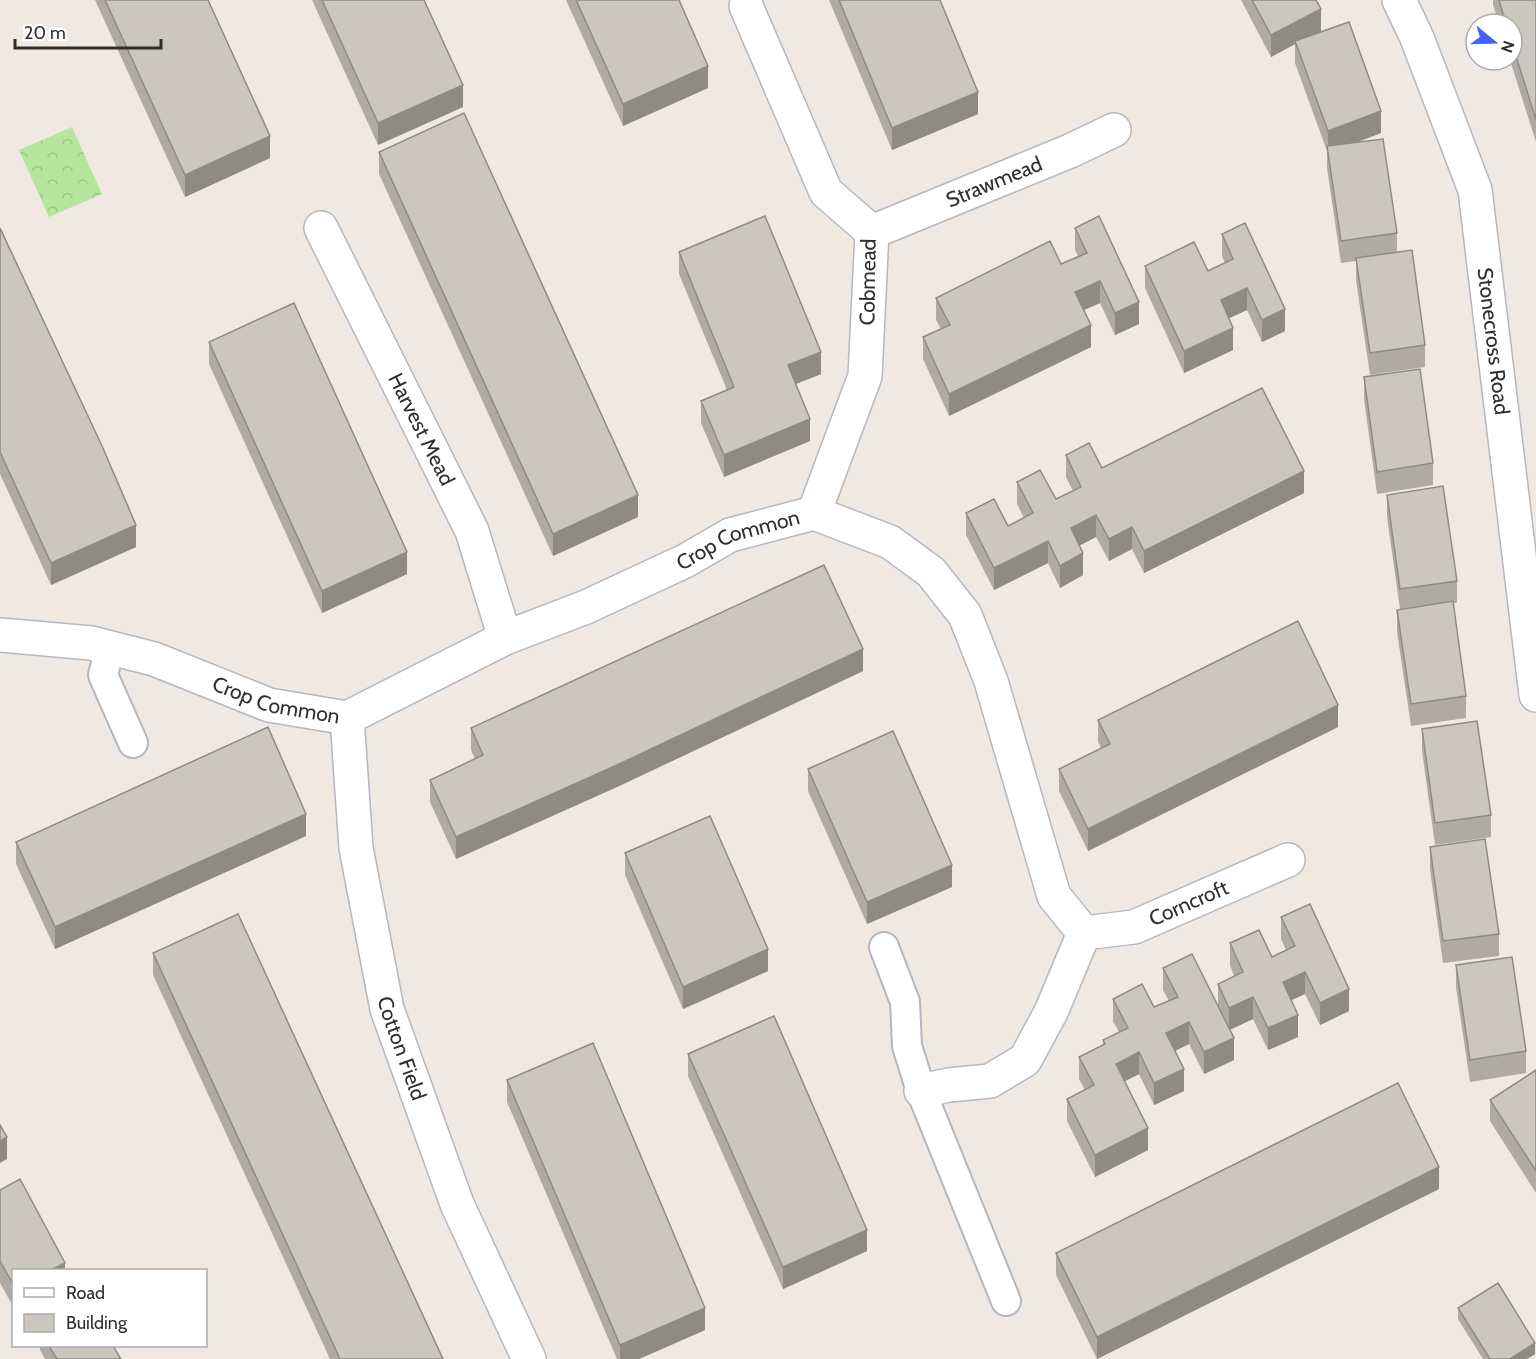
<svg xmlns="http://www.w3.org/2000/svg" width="1536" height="1359" font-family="Cabin,sans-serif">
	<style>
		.park { fill: url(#park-crowns) }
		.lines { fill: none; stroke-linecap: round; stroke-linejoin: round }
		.service-casing { stroke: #b4b7c1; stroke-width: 32 }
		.minor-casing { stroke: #b4b7c1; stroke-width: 36 }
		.service { stroke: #fff; stroke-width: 28 }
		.minor { stroke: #fff; stroke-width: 33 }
		.wall { fill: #afaba4 }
		.shaded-wall { fill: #8e8b86 }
		.building { fill: #cbc7bf; stroke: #8e8b86; stroke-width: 1.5 }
		.labels { text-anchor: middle; stroke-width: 4.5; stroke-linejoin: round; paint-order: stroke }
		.street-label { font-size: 21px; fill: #2e2e2e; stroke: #fff }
	</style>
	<defs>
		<pattern id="park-crowns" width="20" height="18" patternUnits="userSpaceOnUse" patternTransform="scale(1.5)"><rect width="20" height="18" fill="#b6e59e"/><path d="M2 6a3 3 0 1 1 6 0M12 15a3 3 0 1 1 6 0" fill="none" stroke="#9dc588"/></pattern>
	</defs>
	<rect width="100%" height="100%" fill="#efe9e1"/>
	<!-- park -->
	<polygon class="park" points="72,127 102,194 49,217 19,150"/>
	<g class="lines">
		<defs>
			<g id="service">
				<polyline points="110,648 103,675 133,743"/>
				<polyline points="884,947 905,1002 907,1046 921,1091 1006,1301"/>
			</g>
			<g id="minor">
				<path id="s1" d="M1399 0 1417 38 1475 190 1536 695"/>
				<polyline points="746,6 826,192 872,232 865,376 814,513"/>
				<path id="s2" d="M321 228 472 531 505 638"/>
				<path id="s3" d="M872 232 1070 151 1114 130"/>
				<path id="s4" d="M0 635 91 643 154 659 269 705 347 718 505 638 586 607 685 561 730 535 814 513 890 542 931 572 965 615 991 681 1054 896 1084 933 1051 1012 1025 1060 990 1081 949 1085 921 1091"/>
				<path id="s5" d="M347 718 356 848 387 1009 457 1204 529 1359"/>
				<path id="s6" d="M1084 933 1134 927 1288 860"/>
			</g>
		</defs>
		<!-- service casing -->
		<use href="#service" class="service-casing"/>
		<!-- minor casing -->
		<use href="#minor" class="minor-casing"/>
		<!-- service -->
		<use href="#service" class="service"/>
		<!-- minor -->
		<use href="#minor" class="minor"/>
	</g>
	<!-- wall -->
	<g class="wall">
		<polygon points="95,0 208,0 270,158 185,197"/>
		<polygon points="312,0 424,0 463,107 378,145"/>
		<polygon points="566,0 679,0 708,88 623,126"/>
		<polygon points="829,0 940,0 978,114 892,150"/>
		<polygon points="1241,0 1316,0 1321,31 1314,35 1381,133 1358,142 1397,233 1397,252 1425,345 1425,367 1370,375 1356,280 1356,261 1341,263 1327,168 1327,151 1295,63 1295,44 1271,57"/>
		<polygon points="1493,0 1536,0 1536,142 1510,60 1512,60 1512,24 1499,24 1493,5"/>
		<polygon points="379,152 638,517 553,556 379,174"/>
		<polygon points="0,228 136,547 51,585 0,474"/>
		<polygon points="1075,228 1139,324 1115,335 1100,303 1084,310 1091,347 949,416 923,359 923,337 941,329 936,320 936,298 1061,264 1078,256 1075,250"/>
		<polygon points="1222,234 1285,331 1262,342 1247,310 1229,318 1233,350 1184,373 1145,288 1145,266 1208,271 1225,263 1222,256"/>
		<polygon points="679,252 821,374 796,384 810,441 724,477 701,423 701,401 727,390 679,274"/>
		<polygon points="209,342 407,574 322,613 209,364"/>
		<polygon points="1364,377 1433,463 1433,485 1377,494 1364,399"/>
		<polygon points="1066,455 1102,468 1304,493 1144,573 1132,549 1109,561 1096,537 1079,545 1083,575 1060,588 1048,563 994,590 966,535 966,513 1008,526 1024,518 1017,504 1017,482 1056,499 1073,491 1066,477"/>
		<polygon points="1387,495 1457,581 1457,603 1453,603 1466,696 1466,718 1411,726 1397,632 1397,610 1400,609 1387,517"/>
		<polygon points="863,671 617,787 456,859 430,802 430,780 475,759 471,750 471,728"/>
		<polygon points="1098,720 1338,727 1088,851 1059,791 1059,769 1101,748 1098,742"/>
		<polygon points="1422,729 1491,815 1491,837 1435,845 1422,751"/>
		<polygon points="808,769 952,887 867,924 808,791"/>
		<polygon points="306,836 55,949 16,864 16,842"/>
		<polygon points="1430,847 1499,934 1499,956 1443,963 1430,869"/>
		<polygon points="625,853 768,971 683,1009 625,875"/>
		<polygon points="1281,917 1349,1011 1320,1025 1305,994 1291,1000 1298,1037 1268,1050 1253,1019 1230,1030 1234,1060 1204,1074 1189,1044 1175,1051 1184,1091 1154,1105 1139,1074 1124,1081 1148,1150 1095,1177 1067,1121 1067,1099 1085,1090 1079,1079 1079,1057 1103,1045 1103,1040 1119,1032 1113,1021 1113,999 1154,1007 1169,1001 1163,990 1163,968 1224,1018 1218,1006 1218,984 1234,976 1230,965 1230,943 1272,957 1286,950 1281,939"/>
		<polygon points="153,953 443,1359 330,1359 153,975"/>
		<polygon points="1456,965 1526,1051 1526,1073 1470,1082 1456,987"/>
		<polygon points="688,1054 867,1251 783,1289 688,1076"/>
		<polygon points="1536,1070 1536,1193 1490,1121 1490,1100"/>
		<polygon points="507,1080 705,1330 639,1359 617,1359 507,1102"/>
		<polygon points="1439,1189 1097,1359 1056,1275 1056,1253"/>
		<polygon points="0,1190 65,1270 14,1270 14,1308 0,1283"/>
		<polygon points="1458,1308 1535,1354 1527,1359 1483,1359 1458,1319"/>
		<polygon points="40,1346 113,1346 121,1359 45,1359 40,1350"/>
	</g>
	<!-- shaded-wall -->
	<g class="shaded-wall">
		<polygon points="1321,9 1321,31 1296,44 1295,41 1295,44 1271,57 1271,35"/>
		<polygon points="708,66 708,88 623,126 623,104"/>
		<polygon points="463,85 463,107 378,145 378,123"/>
		<polygon points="978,92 978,114 892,150 892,128"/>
		<polygon points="1381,111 1381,133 1328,153 1328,131"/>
		<polygon points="270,136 270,158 185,197 185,175"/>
		<polygon points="1100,281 1100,303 1075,314 1075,292"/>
		<polygon points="1247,288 1247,310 1221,322 1221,300"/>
		<polygon points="1139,302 1139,324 1115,335 1115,313"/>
		<polygon points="1285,309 1285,331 1262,342 1262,320"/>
		<polygon points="1091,325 1091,347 949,416 949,394"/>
		<polygon points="1233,328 1233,350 1184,373 1184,351"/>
		<polygon points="821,352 821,374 788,387 788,365"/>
		<polygon points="810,419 810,441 724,477 724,455"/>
		<polygon points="1304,471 1304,493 1144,573 1144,551"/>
		<polygon points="638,495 638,517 553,556 553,534"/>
		<polygon points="1096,515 1096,537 1071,550 1071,528"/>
		<polygon points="136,525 136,547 51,585 51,563"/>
		<polygon points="1132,527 1132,549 1109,561 1109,539"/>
		<polygon points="1048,541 1048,563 994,590 994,568"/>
		<polygon points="407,552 407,574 322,613 322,591"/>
		<polygon points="1083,553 1083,575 1060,588 1060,566"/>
		<polygon points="863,649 863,671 617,787 456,859 456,837"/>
		<polygon points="1338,705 1338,727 1088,851 1088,829"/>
		<polygon points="306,814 306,836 55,949 55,927"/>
		<polygon points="952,865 952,887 867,924 867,902"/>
		<polygon points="768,949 768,971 683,1009 683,987"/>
		<polygon points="1305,972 1305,994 1283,1004 1283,982"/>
		<polygon points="1349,989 1349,1011 1320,1025 1320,1003"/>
		<polygon points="1253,997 1253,1019 1229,1030 1229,1008"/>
		<polygon points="1298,1015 1298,1037 1268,1050 1268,1028"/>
		<polygon points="1189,1022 1189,1044 1166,1055 1166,1033"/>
		<polygon points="1234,1038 1234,1060 1204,1074 1204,1052"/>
		<polygon points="1139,1052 1139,1074 1116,1086 1116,1064"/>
		<polygon points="1184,1069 1184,1091 1154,1105 1154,1083"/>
		<polygon points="1148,1128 1148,1150 1095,1177 1095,1155"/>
		<polygon points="7,1137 7,1159 0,1163 0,1141"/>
		<polygon points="1439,1167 1439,1189 1097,1359 1097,1337"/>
		<polygon points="867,1230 867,1251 783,1289 783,1267"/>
		<polygon points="65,1263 65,1270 51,1270"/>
		<polygon points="705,1308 705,1330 639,1359 620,1359 620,1345"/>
		<polygon points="1535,1343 1535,1354 1527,1359 1510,1359"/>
	</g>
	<!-- building -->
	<g class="building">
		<polygon points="105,0 208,0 270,136 185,175"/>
		<polygon points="322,0 424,0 463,85 378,123"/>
		<polygon points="576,0 679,0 708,66 623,104"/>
		<polygon points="839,0 940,0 978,92 892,128"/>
		<polygon points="1252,0 1316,0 1321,9 1271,35"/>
		<polygon points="1499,0 1536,0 1536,120 1512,43 1512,24 1506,24"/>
		<polygon points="1349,22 1381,111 1328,131 1295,41"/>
		<polygon points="464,113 638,495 553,534 379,152"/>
		<polygon points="1383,139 1397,233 1341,241 1327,146"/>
		<polygon points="765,216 821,352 788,365 810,419 724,455 701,401 734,387 679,252"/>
		<polygon points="1099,216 1139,302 1115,313 1100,281 1075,292 1091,325 949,394 923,337 950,325 936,298 1050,241 1061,264 1087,253 1075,228"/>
		<polygon points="1245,223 1285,309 1262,320 1247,288 1221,300 1233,328 1184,351 1145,266 1194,242 1208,271 1233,259 1222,234"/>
		<polygon points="0,228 102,446 136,525 51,563 0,452"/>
		<polygon points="1412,250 1425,345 1370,353 1356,258"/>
		<polygon points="294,303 407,552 322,591 209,342"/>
		<polygon points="1420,369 1433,463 1377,472 1364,377"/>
		<polygon points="1262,388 1304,471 1144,551 1132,527 1109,539 1096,515 1071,528 1083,553 1060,566 1048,541 994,568 966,513 994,499 1008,526 1033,513 1017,482 1040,470 1056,499 1081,487 1066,455 1089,443 1102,468"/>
		<polygon points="1443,486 1457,581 1400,589 1387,495"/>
		<polygon points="824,565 863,649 617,765 456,837 430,780 483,755 471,728"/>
		<polygon points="1453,601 1466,696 1411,704 1397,610"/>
		<polygon points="1298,621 1338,705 1088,829 1059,769 1110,744 1098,720"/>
		<polygon points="1477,721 1491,815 1435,823 1422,729"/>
		<polygon points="268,727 306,814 55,927 16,842"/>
		<polygon points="893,731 952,865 867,902 808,769"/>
		<polygon points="710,816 768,949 683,987 625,853"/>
		<polygon points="1485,839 1499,934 1443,941 1430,847"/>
		<polygon points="1310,904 1349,989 1320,1003 1305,972 1283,982 1298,1015 1268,1028 1253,997 1229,1008 1218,984 1243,972 1230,943 1259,930 1272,957 1295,946 1281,917"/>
		<polygon points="238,914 443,1359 340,1359 153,953"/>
		<polygon points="1192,954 1234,1038 1204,1052 1189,1022 1166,1033 1184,1069 1154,1083 1139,1052 1116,1064 1148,1128 1095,1155 1067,1099 1094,1085 1079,1057 1105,1044 1103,1040 1128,1028 1113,999 1142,984 1154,1007 1178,997 1163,968"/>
		<polygon points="1512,957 1526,1051 1470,1060 1456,965"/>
		<polygon points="774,1016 867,1230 783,1267 688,1054"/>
		<polygon points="593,1043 705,1308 620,1345 507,1080"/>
		<polygon points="1536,1070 1536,1171 1490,1100"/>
		<polygon points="1398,1083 1439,1167 1097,1337 1056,1253"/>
		<polygon points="0,1125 7,1137 0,1141"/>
		<polygon points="20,1179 65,1263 51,1270 14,1270 14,1286 0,1261 0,1190"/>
		<polygon points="1498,1283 1535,1343 1510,1359 1490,1359 1458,1308"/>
		<polygon points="49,1346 113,1346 121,1359 57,1359"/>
	</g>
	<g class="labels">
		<!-- street labels -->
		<g class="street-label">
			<text dy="7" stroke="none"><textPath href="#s3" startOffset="132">Strawmead</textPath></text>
			<text transform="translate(868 282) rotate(-89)" y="7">Cobmead</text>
			<text dy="7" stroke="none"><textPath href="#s1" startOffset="357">Stonecross Road</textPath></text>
			<text dy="7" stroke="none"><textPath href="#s2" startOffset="225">Harvest Mead</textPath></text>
			<text dy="7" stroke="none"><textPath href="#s4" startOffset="790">Crop Common</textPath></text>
			<text dy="7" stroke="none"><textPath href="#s4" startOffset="286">Crop Common</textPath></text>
			<text dy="7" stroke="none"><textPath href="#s6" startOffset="110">Corncroft</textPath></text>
			<text dy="7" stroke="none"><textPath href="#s5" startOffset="336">Cotton Field</textPath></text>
		</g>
	</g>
	<!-- legend -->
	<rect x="12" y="1269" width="195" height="78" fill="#ffffff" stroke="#ababab" stroke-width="1.5"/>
	<rect x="24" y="1288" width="30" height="9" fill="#ffffff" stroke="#ababab" stroke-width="1.5"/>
	<text x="66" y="1299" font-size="18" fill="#2e2e2e">Road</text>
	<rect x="24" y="1314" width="30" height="18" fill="#cbc7bf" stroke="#ababab" stroke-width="1.5"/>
	<text x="66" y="1329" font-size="18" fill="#2e2e2e">Building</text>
	<!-- north arrow -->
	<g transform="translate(1494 42) rotate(109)"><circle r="28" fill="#ffffff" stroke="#ababab" stroke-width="1.5"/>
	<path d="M0-4.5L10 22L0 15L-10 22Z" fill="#4264fb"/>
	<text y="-9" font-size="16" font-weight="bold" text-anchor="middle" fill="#2e2e2e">N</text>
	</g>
	<!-- scale -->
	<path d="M15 39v9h146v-9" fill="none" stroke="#2e2e2e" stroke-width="3"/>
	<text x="24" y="39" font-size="18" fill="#2e2e2e" stroke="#ffffff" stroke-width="4.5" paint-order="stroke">20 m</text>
</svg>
